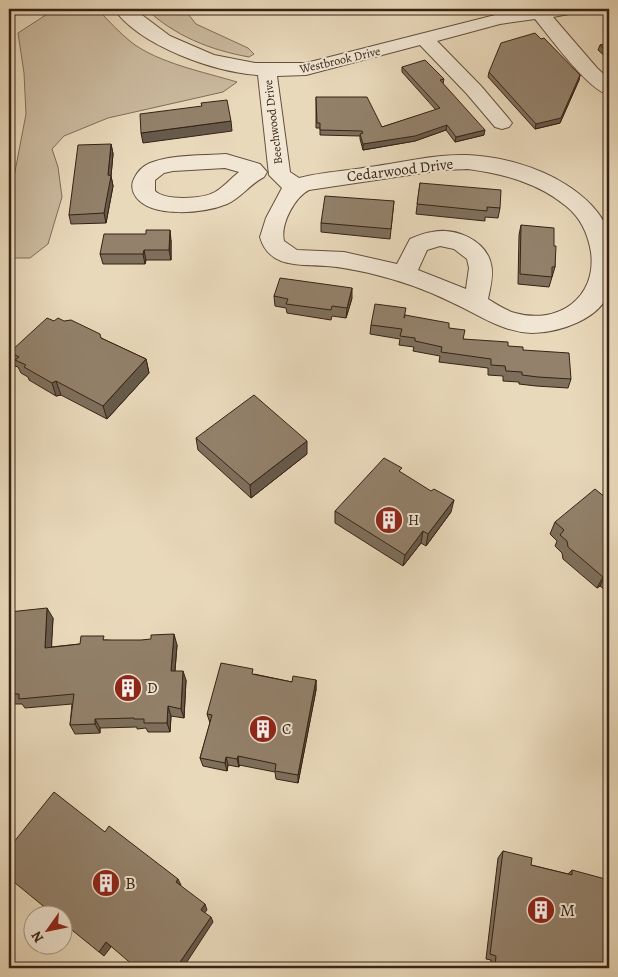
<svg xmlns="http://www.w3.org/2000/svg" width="618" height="977" font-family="Alegreya,serif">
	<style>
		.green { fill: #cbba9f; stroke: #806e5a }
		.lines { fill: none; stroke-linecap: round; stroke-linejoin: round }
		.minor-casing { stroke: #63503e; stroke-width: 2 }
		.minor { fill: #f1e6d3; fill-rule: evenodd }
		.wall { fill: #7e6f5c; stroke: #362214 }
		.shaded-wall { fill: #675a4b; stroke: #362214 }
		.building { fill: #93816b; stroke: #362214 }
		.labels { text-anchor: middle; stroke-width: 4; stroke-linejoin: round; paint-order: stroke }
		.far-street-label { font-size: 12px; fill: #362214; stroke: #f1e6d3 }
		.street-label { font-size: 15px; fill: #362214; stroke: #f1e6d3 }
		.poi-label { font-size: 15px; fill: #362214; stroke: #f1e6d3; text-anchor: start }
		.near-poi-label { font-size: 18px; fill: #362214; stroke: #f1e6d3; text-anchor: start }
	</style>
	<rect width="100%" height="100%" fill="#e9d9bb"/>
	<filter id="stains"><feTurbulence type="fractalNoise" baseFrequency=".004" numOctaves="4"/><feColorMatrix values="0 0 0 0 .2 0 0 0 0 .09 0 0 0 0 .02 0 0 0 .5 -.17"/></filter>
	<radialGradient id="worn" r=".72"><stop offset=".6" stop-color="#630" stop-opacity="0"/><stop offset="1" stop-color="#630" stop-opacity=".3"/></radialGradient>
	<!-- green -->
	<g class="green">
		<path d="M55 9H98C108 21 119 32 131 42 158 63 204 72 237 82L223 92 108 118 64 136 52 149 58 167 62 197 48 244 30 258H9V225L13 182 26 114 24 73 18 33Z"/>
		<path d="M146 9H184L196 24 248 48 254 54 249 57C210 50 175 36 146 9Z"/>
	</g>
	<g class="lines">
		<defs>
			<g id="minor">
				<path d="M114 9H134L170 36 214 55 255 63H306L499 14 532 9H577L574 13 553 17 597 68 609 79V95C588 90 550 37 535 19L500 24 437 41 481 86 509 119 512 123 509 127 502 129 495 127 467 94 420 45 306 75 277 76 290 172 299 178C321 172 346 171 369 167 401 163 435 154 467 155 499 156 538 167 565 184 583 195 603 213 609 234 611 243 609 256 609 265 609 273 611 282 609 289 604 319 557 333 532 333 501 332 478 314 451 302 425 289 398 280 369 273 355 270 341 267 326 266 301 264 269 269 260 237L266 218 282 188 269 175 258 75C214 72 140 46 114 9ZM468 169C504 174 538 183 566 206 581 218 588 234 591 252 597 298 558 325 515 313 505 310 496 304 488 299 490 289 494 275 491 264 486 240 455 227 432 232 424 233 417 236 410 239L397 264 344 252 297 250 284 241C280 224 295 197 309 190L443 170ZM440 246 454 249 467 259 469 268 466 289 418 270 427 250Z"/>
				<path d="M226 154 260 164 267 172 264 177C250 184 241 198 227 204 205 213 152 219 136 197 132 192 131 184 134 179 137 172 143 166 150 163 174 154 201 156 226 154ZM225 168 239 172C231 178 224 187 215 192 203 199 165 201 155 191V180L164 173 173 171Z"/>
			</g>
		</defs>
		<!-- minor casing -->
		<use href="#minor" class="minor-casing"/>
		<!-- minor -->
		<use href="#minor" class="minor"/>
	</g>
	<!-- wall -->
	<g class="wall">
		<polygon points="609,44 609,60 598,50 600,45"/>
		<polygon points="402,67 444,79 443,84 484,135 455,142 446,130 415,141 363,150 360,139 360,136 320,135 320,128 316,128 316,97 382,127 436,110 402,72"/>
		<polygon points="489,72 580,75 579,80 560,123 535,129 488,77"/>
		<polygon points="111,144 113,154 111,176 113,186 106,223 71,224 69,215"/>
		<polygon points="420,183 500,208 498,218 485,217 485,221 416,214"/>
		<polygon points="394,201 390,239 321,232 321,223"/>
		<polygon points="521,225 554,246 555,267 549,287 518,284 519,235"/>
		<polygon points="171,240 171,260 146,260 145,264 103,264 100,254"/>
		<polygon points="274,296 352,298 346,318 332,316 331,320 287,313 286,308 275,306"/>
		<polygon points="405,315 449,328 463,339 523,350 571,379 568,388 536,386 519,384 519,382 503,381 503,376 488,375 488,368 439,362 440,356 413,351 414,347 399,345 400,339 370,334 371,325"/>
		<polygon points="54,321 101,338 146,359 149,373 107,419 61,395 56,396 29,380 28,377 21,373 18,367 15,366 10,352"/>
		<polygon points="196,438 307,454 251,498 198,450"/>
		<polygon points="401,473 451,512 426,546 421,543 403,566 335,523 335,511"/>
		<polygon points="609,495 609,593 600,586 597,588 563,559 562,553 555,546 557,541 550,534 555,522 606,498"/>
		<polygon points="9,612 53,618 51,647 80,644 105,640 177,645 175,671 186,680 184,718 171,716 170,732 148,732 146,728 137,729 137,727 100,728 100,733 75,734 70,725 72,704 25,708 22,704 9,704"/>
		<polygon points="254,674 292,682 316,680 316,690 298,783 276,779 275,772 239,765 239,767 228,765 227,771 203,766 200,758 210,723 207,714"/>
		<polygon points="503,851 531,865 568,874 572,870 608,925 609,926 609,952 605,951 604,968 490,968 491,960 486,959 498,858"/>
	</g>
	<!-- shaded-wall -->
	<g class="shaded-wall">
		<polygon points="580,75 579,80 560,123 535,129 536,124"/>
		<polygon points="231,121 232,131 143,143 141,133"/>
		<polygon points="447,125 446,130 415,141 363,150 363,144"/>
		<polygon points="485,130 484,135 455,142 456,137"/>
		<polygon points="111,144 113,154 111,176 113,186 106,223 104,213"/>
		<polygon points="170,230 171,240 171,260 169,250"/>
		<polygon points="144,250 146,260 145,264 143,254"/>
		<polygon points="352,288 352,298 346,318 347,308"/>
		<polygon points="146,359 149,373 107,419 103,406"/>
		<polygon points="56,381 61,395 56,396 52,383"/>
		<polygon points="307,441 307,454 251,498 250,485"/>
		<polygon points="454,500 451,512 426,546 428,534"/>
		<polygon points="423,531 421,543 403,566 405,555"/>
		<polygon points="606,574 600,586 597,588 603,577"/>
		<polygon points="47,608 53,618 51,658 45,648"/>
		<polygon points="174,634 177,645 174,681 171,671"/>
		<polygon points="183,671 186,680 184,718 181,709"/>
		<polygon points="316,680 316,690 298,783 298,775"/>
		<polygon points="168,706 171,716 170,732 167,723"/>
		<polygon points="95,719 100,728 100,733 95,724"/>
		<polygon points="238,756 239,765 239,767 237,759"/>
		<polygon points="226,757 228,765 227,771 225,763"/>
		<polygon points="178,879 181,885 179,888 176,882"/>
		<polygon points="205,904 207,910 203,915 201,910"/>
		<polygon points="211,917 213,922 183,968 176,968"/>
		<polygon points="106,942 111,947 104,956 99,952"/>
	</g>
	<!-- building -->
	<g class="building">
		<polygon points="535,33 541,39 544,38 580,75 561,118 536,124 489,72 501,43"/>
		<polygon points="609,44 609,54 600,45"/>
		<polygon points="425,60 444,79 440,80 485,130 456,137 447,125 415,136 363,144 360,134 363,133 362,131 320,130 320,123 317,123 316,97 367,97 382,127 440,108 402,67"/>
		<polygon points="227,100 231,121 141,133 140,114 202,106 201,103"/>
		<polygon points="111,144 108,175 111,176 104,213 69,215 78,145"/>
		<polygon points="420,183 501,190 500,208 487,207 487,211 417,204"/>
		<polygon points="325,196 394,201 391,229 321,223"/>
		<polygon points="521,225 554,228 554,246 556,246 555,267 552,267 552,277 520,274"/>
		<polygon points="146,230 170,230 169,250 144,250 143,254 100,254 104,234 146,234"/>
		<polygon points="280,278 352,288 347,308 332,306 331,310 286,304 288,299 274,296"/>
		<polygon points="375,304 406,308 404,318 405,315 449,323 449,328 465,330 463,339 508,342 508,346 523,347 523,350 569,353 571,379 538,377 522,375 522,372 506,371 505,366 491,365 491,359 441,352 442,347 415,341 415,338 400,336 402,329 371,325"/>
		<polygon points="47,318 54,321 58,318 64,321 71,320 100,334 101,338 146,359 103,406 56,381 52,383 24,367 26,365 15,360 19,357 10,352"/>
		<polygon points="254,395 307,441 250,485 196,438"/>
		<polygon points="384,458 402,468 399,471 431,491 434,489 454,500 428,534 423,531 405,555 335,511"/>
		<polygon points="595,489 606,498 609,495 609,577 606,574 603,577 568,547 567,541 560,535 564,530 555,522"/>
		<polygon points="47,608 45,648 80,644 81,636 104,636 103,640 141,640 151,639 151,635 174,634 171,671 183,671 181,709 168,706 167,723 144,723 144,719 134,719 134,718 95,719 95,724 70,725 74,694 19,699 19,694 9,694 9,612"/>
		<polygon points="221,663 253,669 252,674 292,682 293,676 316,680 298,775 275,771 276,764 238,756 237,759 226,757 225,763 200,758 212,715 207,714"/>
		<polygon points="54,792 105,832 109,826 178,879 176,882 205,904 201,910 211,917 176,968 133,968 134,966 106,942 99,952 62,922 62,914 53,914 9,878 9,848"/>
		<polygon points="503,851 532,858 531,865 572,875 572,870 609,880 609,899 608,925 609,926 609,946 606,945 604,968 525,968 519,967 519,968 495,968 496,956 490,954"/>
	</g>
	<!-- icons -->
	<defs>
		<symbol id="building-disc" viewBox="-11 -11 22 22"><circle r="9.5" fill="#8f2418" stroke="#f1e6d3"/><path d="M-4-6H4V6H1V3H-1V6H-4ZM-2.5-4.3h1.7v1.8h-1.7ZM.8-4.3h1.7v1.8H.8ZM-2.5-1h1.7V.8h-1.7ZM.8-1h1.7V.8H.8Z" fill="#fff"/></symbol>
	</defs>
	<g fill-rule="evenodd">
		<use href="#building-disc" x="373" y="504" width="32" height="32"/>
		<use href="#building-disc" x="112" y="672" width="32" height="32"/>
		<use href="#building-disc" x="247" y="713" width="32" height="32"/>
		<use href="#building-disc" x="90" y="867" width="32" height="32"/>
		<use href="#building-disc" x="525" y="894" width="32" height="32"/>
	</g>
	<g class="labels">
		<!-- far-street labels -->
		<g class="far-street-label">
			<text transform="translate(340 60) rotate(-13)" y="4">Westbrook Drive</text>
			<text transform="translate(273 122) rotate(-97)" y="4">Beechwood Drive</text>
		</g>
		<!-- street labels -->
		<g class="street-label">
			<text transform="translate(400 170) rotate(-7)" y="5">Cedarwood Drive</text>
		</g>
		<!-- poi labels -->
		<g class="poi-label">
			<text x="408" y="525">H</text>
			<text x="147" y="693">D</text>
			<text x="282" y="734">C</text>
		</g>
		<!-- near-poi labels -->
		<g class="near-poi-label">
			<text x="125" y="889">B</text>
			<text x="560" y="916">M</text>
		</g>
	</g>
	<!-- margin -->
	<rect width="618" height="977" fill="none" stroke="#e9d9bb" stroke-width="30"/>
	<rect x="10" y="10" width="598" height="957" fill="none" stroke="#362214" stroke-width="2.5"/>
	<rect x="15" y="15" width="588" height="947" fill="none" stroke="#362214"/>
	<!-- north arrow -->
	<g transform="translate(48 930) rotate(237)"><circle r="24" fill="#f1e6d3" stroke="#a69887"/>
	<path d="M0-4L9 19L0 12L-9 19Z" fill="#8f2418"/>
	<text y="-8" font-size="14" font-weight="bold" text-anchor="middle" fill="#362214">N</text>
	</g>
	<rect width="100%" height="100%" filter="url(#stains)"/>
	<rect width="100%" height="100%" fill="url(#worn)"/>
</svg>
